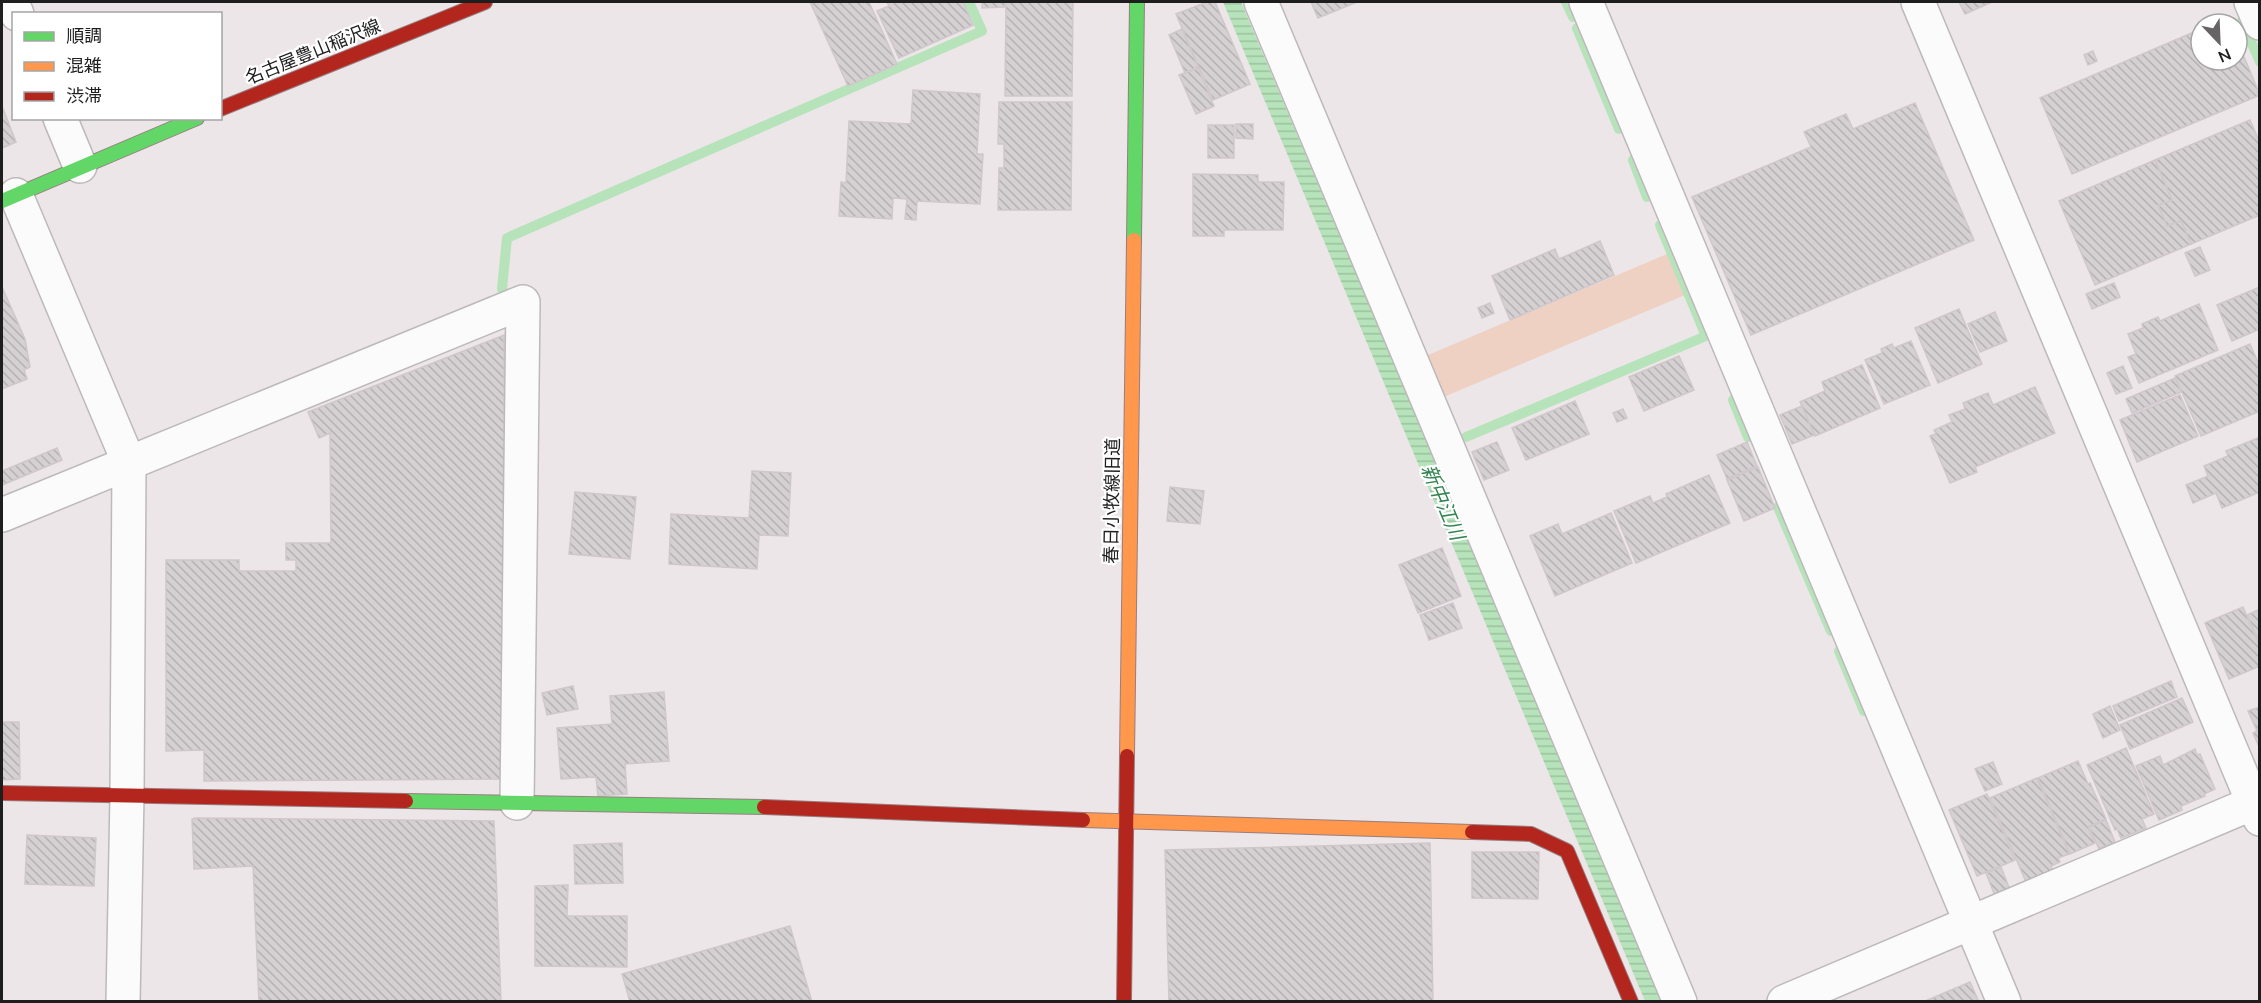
<svg xmlns="http://www.w3.org/2000/svg" width="2261" height="1003" font-family="Mulish,'Noto Sans JP',sans-serif">
	<style>
		.grass { fill: #eed1c3 }
		.water { fill: url(#water-rules) }
		.lines { fill: none; stroke-linecap: round; stroke-linejoin: round }
		.stream { stroke: #b6e3ba; stroke-width: 10 }
		.building { fill: url(#building-back-hatch); stroke: #d0c7cc; stroke-width: 1.5 }
		.street-casing { stroke: #bdb9bb; stroke-width: 36 }
		.fast-casing { stroke: #987e7f; stroke-width: 16 }
		.slow-casing { stroke: #987e7f; stroke-width: 16 }
		.jam-casing { stroke: #987e7f; stroke-width: 16 }
		.street { stroke: #fcfbfc; stroke-width: 33 }
		.fast { stroke: #63d668; stroke-width: 14 }
		.slow { stroke: #ff974d; stroke-width: 14 }
		.jam { stroke: #b3261e; stroke-width: 14 }
		.labels { text-anchor: middle; stroke-width: 4.5; stroke-linejoin: round; paint-order: stroke }
		.street-label { font-size: 18px; fill: #1e1e1e; stroke: #fff }
		.water-label { font-size: 20px; font-style: italic; fill: #338451; stroke: #fff }
	</style>
	<defs>
		<pattern id="water-rules" width="6" height="5" patternUnits="userSpaceOnUse" patternTransform="scale(1.5)"><rect width="6" height="5" fill="#b6e3ba"/><path d="M0 2.5h6" fill="none" stroke="#9cc29f"/></pattern>
		<pattern id="building-back-hatch" width="6" height="6" patternUnits="userSpaceOnUse" patternTransform="scale(1.5)"><rect width="6" height="6" fill="#d5d0d2"/><path d="M-1 5l2 2M0 0l6 6M5-1l2 2" fill="none" stroke="#b6b2b4"/></pattern>
	</defs>
	<rect width="100%" height="100%" fill="#ede6e9"/>
	<!-- grass -->
	<polygon class="grass" points="1667,254 1685,295 1439,399 1421,358"/>
	<!-- water -->
	<polygon class="water" points="1223,2 1241,2 1664,1001 1645,1001"/>
	<g class="lines">
		<!-- stream -->
		<g class="stream">
			<polyline points="1566,2 1573,17"/>
			<polyline points="2242,21 2260,62"/>
			<polyline points="1577,28 1619,129"/>
			<polyline points="1633,160 1647,197"/>
			<polyline points="502,289 507,238 982,31 969,2"/>
			<polyline points="1733,400 1748,437"/>
			<polyline points="1466,437 1706,336 1660,225"/>
			<polyline points="1778,507 1831,631"/>
			<polyline points="1839,651 1864,711"/>
		</g>
	</g>
	<!-- building -->
	<g class="building">
		<polygon points="810,2 869,2 897,64 848,86"/>
		<polygon points="887,2 963,2 973,25 899,58 877,11 889,6"/>
		<polygon points="982,2 1005,2 1005,7 982,8"/>
		<polygon points="1006,2 1073,2 1072,96 1005,96"/>
		<polygon points="1207,2 1215,2 1250,84 1213,100 1176,14"/>
		<polygon points="1311,2 1357,2 1318,18"/>
		<polygon points="1959,2 1992,2 1965,14"/>
		<polygon points="1182,29 1198,67 1185,73 1169,35"/>
		<polygon points="2201,29 2201,60 2237,60 2237,40 2260,95 2072,174 2040,98"/>
		<polygon points="2093,51 2097,61 2088,65 2084,55"/>
		<polygon points="1198,68 1214,106 1196,114 1179,75"/>
		<polygon points="913,90 980,94 977,154 983,154 980,204 917,201 916,220 905,219 907,199 893,198 892,219 839,216 841,182 846,183 849,121 911,124"/>
		<polygon points="999,102 1072,102 1071,210 998,210 999,168 1004,168 1004,144 998,144"/>
		<polygon points="1915,103 1974,240 1751,335 1692,197 1811,147 1804,132 1846,114 1853,129"/>
		<polygon points="2,106 16,142 2,148"/>
		<polygon points="2250,120 2260,143 2260,215 2191,244 2181,221 2167,226 2158,205 2172,200 2155,160"/>
		<polygon points="1236,124 1253,124 1253,139 1236,138"/>
		<rect x="1208" y="125" width="26" height="33"/>
		<polygon points="2155,160 2172,200 2158,205 2167,226 2181,221 2191,244 2095,285 2059,201"/>
		<polygon points="1193,174 1258,175 1258,182 1284,182 1283,230 1224,230 1224,236 1193,236"/>
		<polygon points="1600,241 1614,275 1510,320 1492,276 1555,249 1559,259"/>
		<polygon points="2200,247 2210,270 2195,276 2185,253"/>
		<polygon points="2114,283 2120,297 2092,309 2086,294"/>
		<polygon points="2,287 25,339 30,367 24,370 27,379 2,389"/>
		<polygon points="2260,287 2260,329 2232,341 2217,305"/>
		<polygon points="1490,303 1494,313 1482,318 1478,308"/>
		<polygon points="2199,304 2218,350 2139,383 2128,357 2136,354 2128,334 2143,328 2142,324 2158,317 2160,321"/>
		<polygon points="1959,309 1982,364 1938,383 1915,328"/>
		<polygon points="1995,312 2007,341 1980,352 1968,324"/>
		<polygon points="504,335 506,779 204,781 204,750 166,751 166,560 239,560 239,571 296,571 296,560 286,560 286,543 331,543 330,433 319,438 308,412"/>
		<polygon points="1911,341 1930,385 1884,404 1865,360 1882,353 1881,349 1892,344 1894,348"/>
		<polygon points="2250,344 2260,367 2260,411 2201,436 2175,376"/>
		<polygon points="1679,356 1694,390 1644,411 1629,377"/>
		<polygon points="1862,365 1880,408 1815,436 1800,402 1825,391 1822,382"/>
		<polygon points="2123,366 2132,388 2116,394 2107,373"/>
		<polygon points="2175,378 2181,392 2132,413 2126,399"/>
		<polygon points="2035,387 2055,433 1975,467 1977,472 1950,483 1930,436 1936,434 1934,430 1952,422 1949,415 1965,409 1963,403 1988,393 1993,405"/>
		<polygon points="2180,395 2198,436 2137,462 2120,420"/>
		<polygon points="1575,401 1589,434 1526,460 1512,428"/>
		<polygon points="1802,406 1814,435 1792,444 1780,415"/>
		<polygon points="1623,409 1627,418 1617,422 1613,413"/>
		<polygon points="2260,437 2260,492 2222,508 2216,493 2193,503 2186,485 2208,476 2204,466 2228,456 2226,451"/>
		<polygon points="1497,442 1509,470 1484,480 1472,452"/>
		<polygon points="1747,442 1757,466 1727,479 1717,455"/>
		<polygon points="57,448 62,460 2,485 2,471"/>
		<polygon points="1758,467 1775,508 1744,521 1727,480"/>
		<polygon points="752,471 791,473 788,536 759,535 757,569 669,564 671,514 749,518"/>
		<polygon points="1709,475 1730,523 1636,563 1614,511 1650,496 1653,503 1667,497 1666,494"/>
		<polygon points="1170,487 1204,491 1200,524 1167,521"/>
		<polygon points="575,492 636,497 630,559 569,554"/>
		<polygon points="1611,513 1632,563 1555,596 1530,536 1558,524 1562,534"/>
		<polygon points="1442,548 1461,596 1418,613 1399,565"/>
		<polygon points="1453,603 1462,628 1429,640 1420,615"/>
		<polygon points="2243,607 2260,647 2260,666 2229,679 2205,623"/>
		<polygon points="2260,609 2260,644 2247,615"/>
		<polygon points="2171,681 2177,697 2119,721 2113,706"/>
		<polygon points="573,686 578,709 547,715 542,693"/>
		<polygon points="664,692 669,761 625,764 627,794 598,796 596,777 561,779 557,728 612,724 610,696"/>
		<polygon points="2182,698 2193,722 2130,749 2120,725"/>
		<polygon points="2110,706 2120,730 2103,738 2093,714"/>
		<polygon points="2260,707 2260,749 2253,733 2257,731 2248,711"/>
		<polygon points="2,722 19,722 20,779 2,780"/>
		<polygon points="2126,748 2154,814 2142,819 2146,828 2121,838 2117,829 2115,830 2087,765"/>
		<polygon points="2195,749 2197,755 2200,754 2215,789 2204,794 2205,796 2181,806 2182,810 2159,820 2136,766 2160,756 2163,765"/>
		<polygon points="2078,761 2088,784 2090,783 2106,819 2088,827 2095,843 2070,854 2038,778"/>
		<polygon points="1993,762 2002,784 1985,791 1975,769"/>
		<polygon points="2037,778 2069,854 2058,858 2060,862 2051,866 2053,871 2026,882 1990,798"/>
		<polygon points="1987,794 2015,860 1977,876 1949,810"/>
		<polygon points="195,818 494,821 501,1002 259,1002 253,866 194,869 192,819"/>
		<polygon points="2106,820 2115,842 2099,849 2089,827"/>
		<polygon points="27,835 96,838 94,886 25,884"/>
		<polygon points="622,843 623,883 575,884 574,845"/>
		<polygon points="1430,843 1433,1002 1169,1002 1165,850"/>
		<polygon points="1472,852 1539,852 1538,899 1472,898"/>
		<polygon points="2001,867 2010,890 1995,896 1986,873"/>
		<polygon points="568,885 567,916 627,916 627,967 535,966 535,886"/>
		<polygon points="790,926 812,1002 630,1002 622,974"/>
		<polygon points="1970,982 1979,1002 1925,1002 1925,1001"/>
	</g>
	<g class="lines">
		<defs>
			<g id="street">
				<polyline points="12,2 17,14"/>
				<polyline points="1261,2 1680,1002"/>
				<polyline points="1586,2 2004,1002"/>
				<polyline points="1918,2 2260,819"/>
				<polyline points="2251,2 2260,23"/>
				<polyline points="60,118 80,166"/>
				<polyline points="16,195 129,463 127,796 123,1002"/>
				<polyline points="2,515 523,302 517,803"/>
				<polyline points="1784,1002 2260,800"/>
			</g>
			<g id="fast">
				<polyline points="2,201 197,118"/>
				<polyline points="1134,240 1137,2"/>
				<polyline points="406,801 764,807"/>
			</g>
			<g id="slow">
				<polyline points="1127,756 1134,240"/>
				<polyline points="1083,820 1472,832"/>
			</g>
			<g id="jam">
				<polyline points="220,109 485,2"/>
				<polyline points="2,793 406,801"/>
				<polyline points="764,807 1083,820"/>
				<polyline points="1472,832 1531,834 1567,851 1631,1002"/>
				<polyline points="1124,1002 1127,756"/>
			</g>
		</defs>
		<!-- street casing -->
		<use href="#street" class="street-casing"/>
		<!-- fast casing -->
		<use href="#fast" class="fast-casing"/>
		<!-- slow casing -->
		<use href="#slow" class="slow-casing"/>
		<!-- jam casing -->
		<use href="#jam" class="jam-casing"/>
		<!-- street -->
		<use href="#street" class="street"/>
		<!-- fast -->
		<use href="#fast" class="fast"/>
		<!-- slow -->
		<use href="#slow" class="slow"/>
		<!-- jam -->
		<use href="#jam" class="jam"/>
	</g>
	<g class="labels">
		<!-- street labels -->
		<g class="street-label">
			<text transform="translate(313 52) rotate(-22)" y="6">名古屋豊山稲沢線</text>
			<text transform="translate(1112 501) rotate(-89)" y="6">春日小牧線旧道</text>
		</g>
		<!-- water labels -->
		<g class="water-label">
			<text transform="translate(1443 502) rotate(67)" y="7">新中江川</text>
		</g>
	</g>
	<!-- border -->
	<rect width="2261" height="1003" fill="none" stroke="#1e1e1e" stroke-width="6"/>
	<!-- legend -->
	<rect x="12" y="12" width="210" height="108" fill="#ffffff" stroke="#a5a5a5" stroke-width="1.5"/>
	<rect x="24" y="32" width="30" height="9" fill="#63d668" stroke="#a5a5a5" stroke-width="1.5"/>
	<text x="66" y="42" font-size="18" fill="#1e1e1e">順調</text>
	<rect x="24" y="62" width="30" height="9" fill="#ff974d" stroke="#a5a5a5" stroke-width="1.5"/>
	<text x="66" y="72" font-size="18" fill="#1e1e1e">混雑</text>
	<rect x="24" y="92" width="30" height="9" fill="#b3261e" stroke="#a5a5a5" stroke-width="1.5"/>
	<text x="66" y="102" font-size="18" fill="#1e1e1e">渋滞</text>
	<!-- north arrow -->
	<g transform="translate(2219 42) rotate(157)"><circle r="28" fill="#ffffff" stroke="#a5a5a5" stroke-width="1.5"/>
	<path d="M0-4.5L10 22L0 15L-10 22Z" fill="#666465"/>
	<text y="-9" font-size="16" font-weight="bold" text-anchor="middle" fill="#1e1e1e">N</text>
	</g>
</svg>
